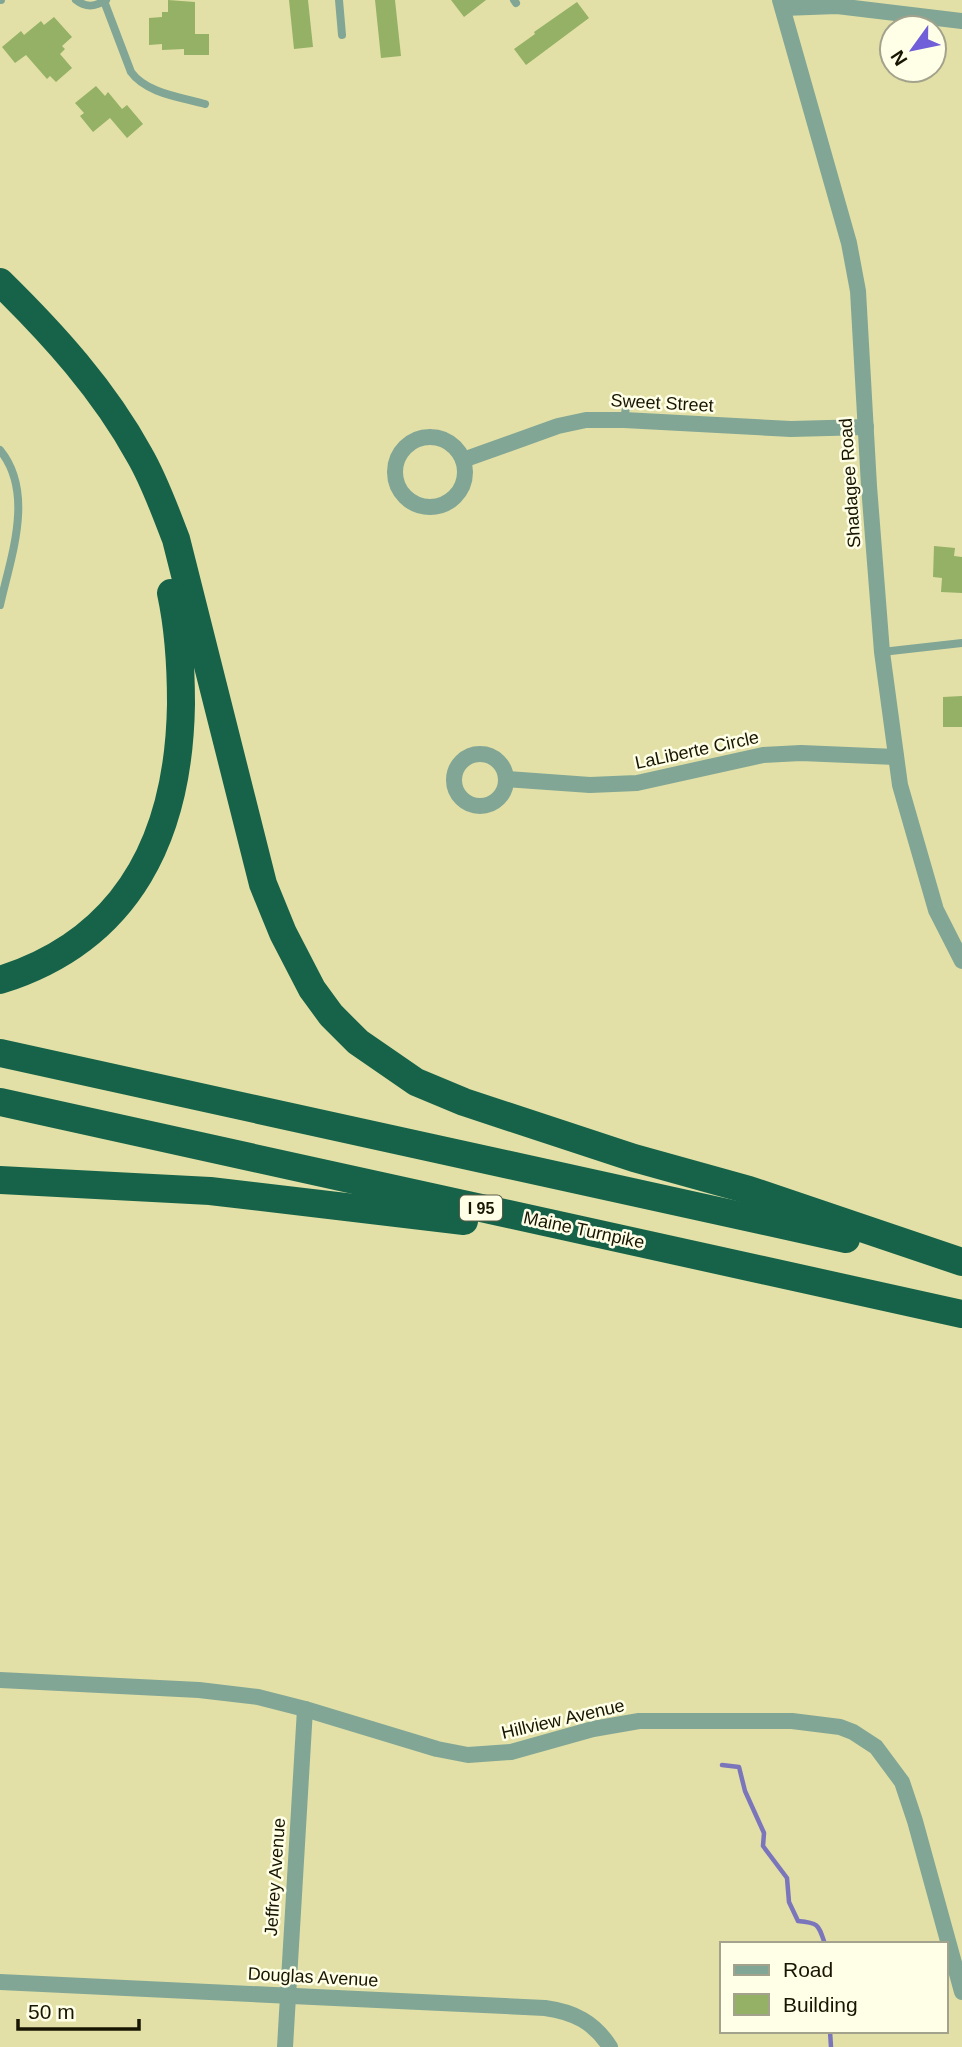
<svg xmlns="http://www.w3.org/2000/svg" width="962" height="2047" font-family="Helvetica,sans-serif">
	<style>
		.lines { fill: none; stroke-linecap: round; stroke-linejoin: round }
		.stream { stroke: #7b76bc; stroke-width: 4.5 }
		.building { fill: #94b166 }
		.service { stroke: #81a696; stroke-width: 8 }
		.minor { stroke: #81a696; stroke-width: 16 }
		.motorway { stroke: #16634a; stroke-width: 28 }
		.labels { text-anchor: middle; stroke-width: 5; stroke-linejoin: round; paint-order: stroke }
		.shield { fill: #ffffe8; stroke: #5d5c47; stroke-width: 2 }
		.shield-label { font-size: 16px; font-weight: bold; fill: #181602 }
		.street-label { font-size: 18px; fill: #181602; stroke: #ffffe8 }
	</style>
	<rect width="100%" height="100%" fill="#e2e0a6"/>
	<g class="lines">
		<!-- stream -->
		<g class="stream">
			<path d="M722 1765 739 1767 745 1791 764 1833 763 1846 787 1878 789 1902 798 1921C819 1923 818 1924 825 1944"/>
			<polyline points="830,2031 831,2047"/>
		</g>
	</g>
	<!-- building -->
	<g class="building">
		<polygon points="168,0 195,2 195,34 209,34 209,55 184,55 184,49 162,50 162,44 149,45 149,18 162,17 162,12 168,12"/>
		<polygon points="289,0 308,0 313,47 294,49"/>
		<polygon points="375,0 395,0 401,56 381,58"/>
		<polygon points="451,0 486,0 464,17"/>
		<polygon points="577,2 589,18 526,65 514,49 535,34 534,32"/>
		<polygon points="54,17 72,37 62,46 65,49 60,54 72,68 56,82 50,76 47,79 26,55 15,63 2,47 21,31 24,35 41,21 44,25"/>
		<polygon points="96,86 105,96 108,92 122,109 127,105 143,124 127,138 110,118 93,132 80,116 84,113 75,103"/>
		<polygon points="934,546 955,548 954,556 962,557 962,593 941,592 942,578 933,577"/>
		<polygon points="962,696 962,727 943,727 943,697"/>
	</g>
	<g class="lines">
		<!-- service -->
		<g class="service">
			<polyline points="0,0 1,0"/>
			<path d="M76 0C86 8 95 7 106 0"/>
			<polyline points="339,0 342,35"/>
			<polyline points="514,0 516,3"/>
			<path d="M104 1 131 72C146 93 180 97 205 104"/>
			<polyline points="624,420 627,401"/>
			<path d="M0 450C35 493 11 556 0 605"/>
			<polyline points="882,652 962,643"/>
		</g>
		<!-- minor -->
		<g class="minor">
			<polyline points="780,0 849,243 858,291 869,486 882,652 900,785 936,910 962,961"/>
			<polyline points="783,8 837,6 962,21"/>
			<circle cx="430" cy="472" r="35"/>
			<polyline points="463,460 558,426 586,420 624,420 791,429 866,427"/>
			<circle cx="480" cy="780" r="26"/>
			<polyline points="506,779 590,785 637,783 763,755 801,753 896,757"/>
			<polyline points="0,1680 199,1690 258,1697 305,1709 437,1749 468,1755 511,1752 593,1729 639,1721 792,1721 840,1727 853,1732 876,1747 902,1782 915,1821 962,1992"/>
			<path d="M0 1982 545 2008C574 2012 594 2022 610 2047"/>
			<polyline points="285,2047 305,1709"/>
		</g>
		<!-- motorway -->
		<g class="motorway">
			<path d="M0 282C53 334 104 390 140 456 155 482 165 511 176 539L263 884 283 933 312 989 331 1015 358 1042 416 1082 464 1102 634 1158 749 1190 962 1262"/>
			<path d="M0 980C131 939 179 833 181 704 181 667 179 630 171 593"/>
			<polyline points="0,1053 846,1239"/>
			<polyline points="0,1102 962,1314"/>
			<polyline points="0,1180 210,1191 464,1221"/>
		</g>
	</g>
	<g class="labels">
		<!-- shield labels -->
		<rect class="shield" x="460" y="1195.5" width="42" height="25" rx="5"/>
		<g class="shield-label">
			<text x="481" y="1214">I 95</text>
		</g>
		<!-- street labels -->
		<g class="street-label">
			<text transform="translate(662 403) rotate(3)" y="6">Sweet Street</text>
			<text transform="translate(850 483) rotate(-94)" y="6">Shadagee Road</text>
			<text transform="translate(697 750) rotate(-12)" y="6">LaLiberte Circle</text>
			<text transform="translate(584 1230) rotate(12)" y="6">Maine Turnpike</text>
			<text transform="translate(563 1719) rotate(-13)" y="6">Hillview Avenue</text>
			<text transform="translate(275 1877) rotate(-86)" y="6">Jeffrey Avenue</text>
			<text transform="translate(313 1977) rotate(3)" y="6">Douglas Avenue</text>
		</g>
	</g>
	<!-- legend -->
	<rect x="720" y="1942" width="228" height="91" fill="#ffffe8" stroke="#a3a28c" stroke-width="2"/>
	<rect x="734" y="1965" width="35" height="10" fill="#81a696" stroke="#a3a28c" stroke-width="2"/>
	<text x="783" y="1977" font-size="21" fill="#181602">Road</text>
	<rect x="734" y="1994" width="35" height="21" fill="#94b166" stroke="#a3a28c" stroke-width="2"/>
	<text x="783" y="2012" font-size="21" fill="#181602">Building</text>
	<!-- north arrow -->
	<g transform="translate(913 49) rotate(237)"><circle r="33" fill="#ffffe8" stroke="#a3a28c" stroke-width="2"/>
	<path d="M0-5L12 26L0 18L-12 26Z" fill="#715ed9"/>
	<text y="-10" font-size="19" font-weight="bold" text-anchor="middle" fill="#181602">N</text>
	</g>
	<!-- scale -->
	<path d="M18 2019v10h121v-10" fill="none" stroke="#181602" stroke-width="3.5"/>
	<text x="28" y="2019" font-size="21" fill="#181602" stroke="#ffffe8" stroke-width="5" paint-order="stroke">50 m</text>
</svg>
